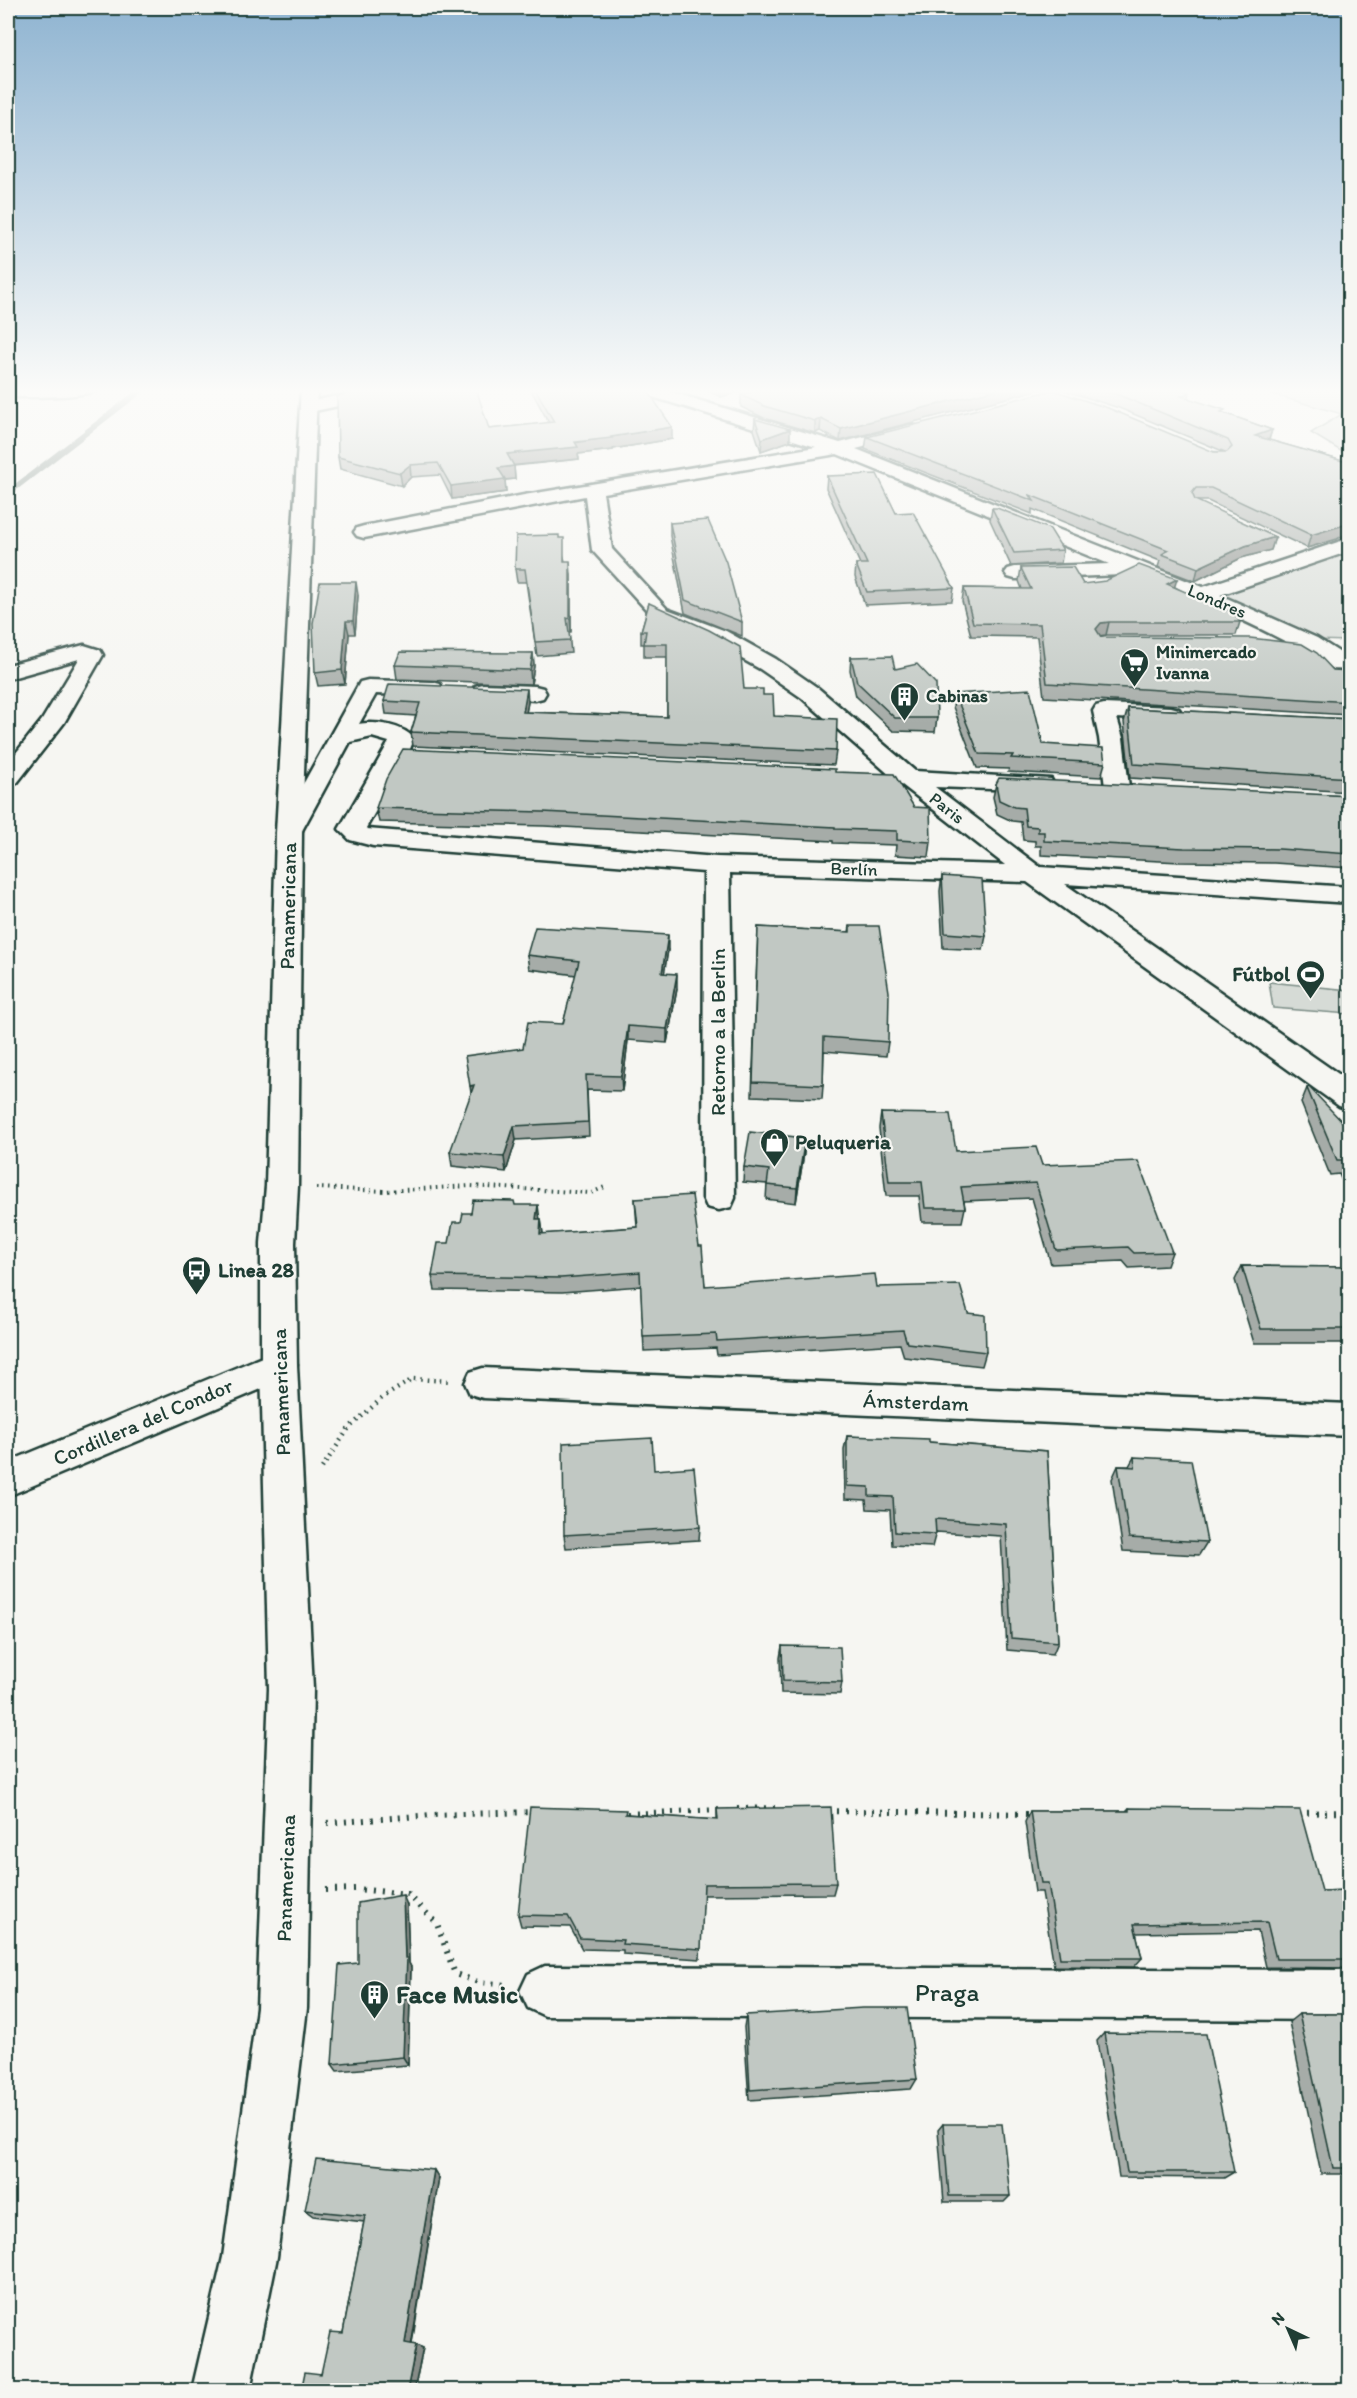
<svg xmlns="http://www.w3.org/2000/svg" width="1357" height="2398" font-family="Itim,sans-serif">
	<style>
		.green { fill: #d6dbd6; stroke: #7a8c85; stroke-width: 1.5 }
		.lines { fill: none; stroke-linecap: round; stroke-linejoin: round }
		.stream { stroke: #72847d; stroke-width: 6 }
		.street-casing { stroke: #1f3d34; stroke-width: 5 }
		.secondary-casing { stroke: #1f3d34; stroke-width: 5 }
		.path-far2 { stroke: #1f3d34; stroke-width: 4; stroke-dasharray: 1.5 4.5; stroke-linecap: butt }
		.path-far1 { stroke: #1f3d34; stroke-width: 4.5; stroke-dasharray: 1.5 5; stroke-linecap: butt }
		.path { stroke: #1f3d34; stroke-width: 6; stroke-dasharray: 2 7; stroke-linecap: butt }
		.street { fill: #f6f6f2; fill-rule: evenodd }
		.secondary { fill: #f6f6f2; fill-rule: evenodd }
		.wall { fill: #a6aca8; stroke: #1f3d34; stroke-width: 1.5 }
		.shaded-wall { fill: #878c88; stroke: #1f3d34; stroke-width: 1.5 }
		.building { fill: #c1c8c3; stroke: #1f3d34; stroke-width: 1.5 }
		.labels { text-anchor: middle; stroke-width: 4.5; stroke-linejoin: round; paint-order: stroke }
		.far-street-label { font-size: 18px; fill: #1f3d34; stroke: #f6f6f2 }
		.far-poi-label { font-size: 18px; font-weight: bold; fill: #1f3d34; stroke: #f6f6f2; text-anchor: start }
		.street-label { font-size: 21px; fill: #1f3d34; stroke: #f6f6f2 }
		.poi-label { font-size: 21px; font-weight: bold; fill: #1f3d34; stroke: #f6f6f2; text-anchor: start }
		.near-street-label { font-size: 26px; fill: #1f3d34; stroke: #f6f6f2 }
		.near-poi-label { font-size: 26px; font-weight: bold; fill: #1f3d34; stroke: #f6f6f2; text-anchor: start }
	</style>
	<rect width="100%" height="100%" fill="#f6f6f2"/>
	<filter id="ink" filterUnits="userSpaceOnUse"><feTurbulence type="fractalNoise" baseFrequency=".0167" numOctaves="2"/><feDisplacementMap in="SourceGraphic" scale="12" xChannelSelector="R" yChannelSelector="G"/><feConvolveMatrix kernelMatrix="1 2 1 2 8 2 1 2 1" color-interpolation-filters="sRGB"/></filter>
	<g filter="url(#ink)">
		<!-- green -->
		<g class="green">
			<polygon points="1250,388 1349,388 1349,456 1311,433 1342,414"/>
			<polygon points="1349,547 1349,641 1315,640 1213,594"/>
			<polygon points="1269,982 1349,990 1349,1014 1273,1008"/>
		</g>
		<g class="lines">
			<!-- stream -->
			<polyline class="stream" points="8,493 144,388"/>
			<defs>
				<g id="street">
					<path d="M8 388H101C91 398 24 397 8 397Z"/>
					<polygon points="374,388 407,388 399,393 310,412 302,407 304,403"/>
					<path d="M631 388H658L840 443 910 425 916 426 919 430 916 434 856 449 1203 587 1350 538V551L1220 595 1317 638 1350 659V675L1342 674C1276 632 1204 602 1131 573L1124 575 1015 579 1008 577 1005 573 1008 569 1015 567 1109 564 837 454 603 493 612 549 667 609 726 631 776 659 818 688 915 771 1051 779 1054 784 1051 789 1042 791 935 787 1040 867 1350 887V903L1065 884 1350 1082V1109L1339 1106 1027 882 730 873 735 1198 731 1207 719 1210 707 1207 703 1198 704 872 373 846 350 840 339 829 389 742 372 737 350 742 298 838 289 841 280 838 276 833 360 682 368 680 432 682 440 684 443 689 440 694 432 696 376 694 359 724C375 721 404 725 414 739L408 754 366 828 367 829 717 857 1005 865 902 785 893 783 890 778 891 776 802 698 760 669 710 641 653 617 592 550 585 496 364 538 357 536 354 532 357 528 364 526 524 495 816 447 633 391Z"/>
					<polygon points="84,645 100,650 103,655 64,723 17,783 8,785 8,763 42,720 79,659 8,679 8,665"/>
					<polygon points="483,684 535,686 543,688 546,693 543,698 535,700 475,696 472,691 475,686"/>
					<polygon points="1104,704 1171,707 1179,709 1182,714 1179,719 1171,721 1117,718 1123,738 1129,787 1126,792 1117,794 1108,792 1105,787 1099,738 1093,711 1096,706"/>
					<polygon points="279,1350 292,1354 297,1365 292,1376 8,1496 8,1462"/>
					<polygon points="483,1368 1350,1404 1350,1436 483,1398 470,1394 465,1383 470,1372"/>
					<polygon points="545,1966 1350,1970 1350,2020 545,2016 528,2008 520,1991 528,1974"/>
				</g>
				<polygon id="secondary" points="301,388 317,388 302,833 298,1186 295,1243 297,1365 313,1689 307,2008 277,2257 250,2390 192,2390 223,2257 257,2008 269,1689 261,1365 261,1243 266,1186 276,833"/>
			</defs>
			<!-- street casing -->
			<use href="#street" class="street-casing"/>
			<!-- secondary casing -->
			<use href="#secondary" class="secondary-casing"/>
			<!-- path-far2 -->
			<polyline class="path-far2" points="316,1188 385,1191 470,1186 591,1193 607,1186"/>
			<!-- path-far1 -->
			<polyline class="path-far1" points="322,1468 349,1428 382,1398 413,1379 450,1381"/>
			<!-- path -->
			<g class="path">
				<polyline points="737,1809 775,1808"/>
				<polyline points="827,1811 1033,1814"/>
				<polyline points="1298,1813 1350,1812"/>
				<polyline points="627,1814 721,1810"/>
				<polyline points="327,1823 432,1815 532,1812"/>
				<polyline points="326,1890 356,1889 408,1894 437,1924 455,1974 478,1982 505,1985"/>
			</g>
			<!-- street -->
			<use href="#street" class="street"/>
			<!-- secondary -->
			<use href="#secondary" class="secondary"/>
		</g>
		<!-- wall -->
		<g class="wall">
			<polygon points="530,388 646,388 672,439 613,449 613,450 578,454 579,459 514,466 515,479 505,480 506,492 452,499 440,475 411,477 402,486 340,469 338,457 489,429 549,423"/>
			<polygon points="702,388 752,388 721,397"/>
			<polygon points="1045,388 840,441 820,431 815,433 764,418 741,407 741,395"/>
			<polygon points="1057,388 1179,388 1189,399 1224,413 1272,430 1269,440 1350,463 1350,532 1337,539 1307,548 1208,501 1196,501 1275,537 1271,550 1241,558 1195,581 1158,567 1160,561 1032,509 1032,514 865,449 867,437 1225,452 1119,408"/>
			<polygon points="755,419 790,441 761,451 754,430"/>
			<polygon points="827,476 896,513 954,588 952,601 865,605 855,577 856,564 860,564 826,488"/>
			<polygon points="992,508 1063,550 1061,563 1011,566 990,520"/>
			<polygon points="670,523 742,622 742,636 685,613 670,536"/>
			<polygon points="559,538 565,561 571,574 571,632 569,632 571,653 537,656 526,582 517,582 515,569"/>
			<polygon points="1021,568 1083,584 1175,587 1240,622 1236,635 1106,635 1100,636 1101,637 1333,670 1350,671 1350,715 1044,697 1037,637 971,636 962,601 964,588 1022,589 1019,581"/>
			<polygon points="358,595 355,634 349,634 345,684 318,686 315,673"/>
			<polygon points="649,603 744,689 763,695 774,716 836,751 834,765 413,746 411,732 416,716 386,714 384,701 528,702 526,712 667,717 667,657 644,657 644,644 641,644 641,631"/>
			<polygon points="533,653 534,666 531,684 397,679 395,665"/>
			<polygon points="851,657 895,669 937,718 935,732 893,731 856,696 850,670"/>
			<polygon points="955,694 1043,744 1105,763 1101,777 1008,772 1009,769 977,768 953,707"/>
			<polygon points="1128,708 1350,719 1350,792 1130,778 1124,722"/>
			<polygon points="835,772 931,842 929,857 895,855 896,845 833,843 833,841 544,826 379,822 376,808"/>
			<polygon points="996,784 1350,796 1350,868 1274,863 1180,862 1041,855 1041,846 1035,846 1035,841 1023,840 1021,822 1012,821 997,814 993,797"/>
			<polygon points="942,876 986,936 983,950 943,948 940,891"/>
			<polygon points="850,926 888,1042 886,1056 824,1051 823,1085 822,1099 752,1096 758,927 849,932"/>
			<polygon points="668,950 664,973 677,989 667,1043 628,1040 622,1091 587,1090 589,1136 516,1140 506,1172 452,1166 450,1152 523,1048 563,1024 576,975 529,969 527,955"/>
			<polygon points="1307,1088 1350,1130 1350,1193 1347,1193 1339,1174 1330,1175 1301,1103"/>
			<polygon points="881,1113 956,1151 1042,1165 1172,1252 1167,1266 1129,1268 1123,1261 1051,1264 1032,1198 964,1201 965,1208 962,1222 922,1222 919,1196 886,1196 879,1128"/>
			<polygon points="804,1153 796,1203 766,1199 767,1184 743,1182 744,1167"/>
			<polygon points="635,1199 699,1246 705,1286 877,1287 968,1313 986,1352 982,1366 904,1357 900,1344 717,1355 716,1348 644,1351 641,1286 562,1292 435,1290 432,1276 461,1222 471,1213 541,1219 543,1234 637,1227"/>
			<polygon points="1242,1266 1350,1267 1350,1343 1254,1343 1235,1280"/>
			<polygon points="847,1436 1047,1451 1058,1642 1053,1654 1007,1650 1001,1536 936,1532 932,1547 892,1545 890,1510 867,1509 866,1500 845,1499 844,1449"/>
			<polygon points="1134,1457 1207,1542 1199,1555 1123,1551 1112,1479 1118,1466 1129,1466"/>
			<polygon points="654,1470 700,1527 699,1540 566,1548 564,1535"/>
			<polygon points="782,1646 842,1682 840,1694 781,1693 780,1658"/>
			<polygon points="1129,1808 1322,1891 1350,1890 1350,1968 1266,1967 1258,1931 1136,1933 1142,1958 1134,1967 1054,1966 1042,1892 1035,1892 1025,1822 1030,1811 1126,1811"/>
			<polygon points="717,1809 836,1883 833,1894 703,1895 700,1959 623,1954 623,1950 582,1949 570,1927 521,1926 518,1915 626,1814 717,1820"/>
			<polygon points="407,1905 409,1963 411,1967 408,2065 337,2071 332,2064 358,1963"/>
			<polygon points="1299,2014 1350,2014 1350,2174 1321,2174 1289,2022"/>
			<polygon points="746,2015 917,2079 911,2089 749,2100 744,2027"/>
			<polygon points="1104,2033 1234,2172 1224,2178 1119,2177 1097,2041"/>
			<polygon points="943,2124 1010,2196 1004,2202 944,2202 938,2130"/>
			<polygon points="439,2178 412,2344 423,2348 414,2391 301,2391 321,2374 343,2333 364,2222 313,2216 305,2210"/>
		</g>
		<!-- shaded-wall -->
		<g class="shaded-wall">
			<polygon points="342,388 361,388 343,392"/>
			<polygon points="721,388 752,388 721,397"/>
			<polygon points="1001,388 1045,388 840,441 841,429"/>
			<polygon points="1190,392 1188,404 1181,396"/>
			<polygon points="821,419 820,431 815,433 815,421"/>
			<polygon points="672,427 672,439 613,449 613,450 578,454 579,459 508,466 507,454"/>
			<polygon points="790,429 790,441 761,451 762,439"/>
			<polygon points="1272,430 1268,442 1255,436"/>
			<polygon points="410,465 411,477 402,486 400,473"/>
			<polygon points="514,466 515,479 505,480 506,492 452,499 451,486 498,468"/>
			<polygon points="1350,522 1350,532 1337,539 1307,548 1311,535"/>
			<polygon points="1275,537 1271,550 1241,558 1195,581 1198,568 1245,546"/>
			<polygon points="570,561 571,574 571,632 570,619"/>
			<polygon points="1177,579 1173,592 1167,584"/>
			<polygon points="356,582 358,595 355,634 353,621"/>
			<polygon points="346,621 349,634 345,684 342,670"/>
			<polygon points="1109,622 1106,635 1098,636 1096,629 1101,623"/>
			<polygon points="533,653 534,666 531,684 530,670"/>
			<polygon points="527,689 528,702 524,725 523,712"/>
			<polygon points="668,935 668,950 662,988 662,973"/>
			<polygon points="677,974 677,989 667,1043 667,1029"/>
			<polygon points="628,1026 628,1040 622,1091 621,1076"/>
			<polygon points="474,1085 472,1100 470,1086"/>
			<polygon points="514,1126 516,1140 506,1172 504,1157"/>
			<polygon points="805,1138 804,1153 796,1203 797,1188"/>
			<polygon points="538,1205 540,1220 536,1219"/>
			<polygon points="541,1219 543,1234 540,1234"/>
			<polygon points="403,1895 407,1905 409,1963 411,1967 408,2065 403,2057 405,1958"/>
			<polygon points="434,2170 439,2178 411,2346 405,2343"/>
			<polygon points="416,2345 423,2348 414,2391 407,2391"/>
		</g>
		<!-- building -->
		<g class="building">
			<polygon points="375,388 476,388 489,429 554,422 535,388 646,388 672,427 611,437 612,438 575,442 578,447 507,454 514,466 498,468 505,479 451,486 438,463 410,465 400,473 338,457 337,396"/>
			<polygon points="765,388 1001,388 841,429 821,419 815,421 764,406 741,395"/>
			<polygon points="1096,388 1179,388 1190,392 1181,396 1225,410 1221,412 1272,430 1255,436 1350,463 1350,522 1341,526 1311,535 1211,488 1196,488 1192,493 1195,500 1275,537 1245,546 1198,568 1162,554 1168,550 1030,495 1034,501 867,437 1053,390 1108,408 1214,452 1227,452 1232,447 1228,440 1121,396"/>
			<polygon points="755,419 790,429 762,439"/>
			<polygon points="877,474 896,513 913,512 954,588 867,592 856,564 867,564 827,476"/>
			<polygon points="992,508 997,508 1050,529 1063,550 1014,553"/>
			<polygon points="708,520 726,562 742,622 685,600 670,523"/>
			<polygon points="559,535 559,538 564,538 564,561 570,561 570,619 567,618 570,640 535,642 525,569 515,569 516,536"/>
			<polygon points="1139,565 1177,579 1167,584 1234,613 1240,622 1109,622 1101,623 1096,629 1101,637 1250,638 1302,644 1317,653 1333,670 1350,671 1350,702 1047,683 1040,624 973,623 964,588 1031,589 1021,568 1073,567 1083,584 1105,581"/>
			<polygon points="320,582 356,582 353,621 346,621 342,670 315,673 313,623"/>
			<polygon points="649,603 709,630 740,647 744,689 763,689 763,695 773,695 774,716 837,719 836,751 411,732 420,703 384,701 389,684 527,689 523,712 667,717 667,644 644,644 646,631 641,631"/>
			<polygon points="400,652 533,653 530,670 395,665"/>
			<polygon points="892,656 895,669 917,664 936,684 937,718 895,718 857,682 851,657"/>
			<polygon points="1030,689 1043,744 1103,748 1105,763 1011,758 1013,755 979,754 955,694"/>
			<polygon points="1128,708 1350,719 1350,778 1134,764"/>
			<polygon points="403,749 835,769 835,772 894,774 914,807 930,808 931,842 897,840 897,831 835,829 835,827 543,812 376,808 386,779"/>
			<polygon points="999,778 1350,796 1350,854 1279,849 1184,848 1044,841 1044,832 1038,832 1038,827 1026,826 1024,808 1014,807 999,800 996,784"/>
			<polygon points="942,876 982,879 986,936 945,933"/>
			<polygon points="850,926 879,926 889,992 888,1042 824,1037 823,1085 753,1082 758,927 850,932"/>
			<polygon points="535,927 668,935 662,973 677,974 667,1029 628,1026 621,1076 586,1075 588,1122 514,1126 504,1157 450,1152 474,1085 470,1086 465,1056 523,1048 528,1022 563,1024 579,961 527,955"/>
			<polygon points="1309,1087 1350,1130 1350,1167 1346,1160 1337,1160 1307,1088"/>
			<polygon points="881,1113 950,1114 956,1151 1036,1147 1042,1165 1138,1161 1172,1252 1134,1253 1128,1247 1056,1250 1036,1183 961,1187 965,1208 925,1208 922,1182 889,1182"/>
			<polygon points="750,1132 805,1138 797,1188 767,1185 769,1170 744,1167"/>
			<polygon points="692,1195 699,1246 702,1246 705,1286 875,1274 877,1287 960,1285 968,1313 985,1315 986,1352 907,1343 903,1330 717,1341 716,1334 643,1337 640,1272 561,1278 432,1276 438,1243 449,1243 453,1222 461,1222 463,1213 471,1213 473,1200 514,1201 515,1205 538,1205 536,1219 541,1219 540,1234 638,1227 635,1199"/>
			<polygon points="1242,1266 1350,1267 1350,1329 1261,1329"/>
			<polygon points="847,1436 929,1439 929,1442 1047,1451 1058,1642 1011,1638 1006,1524 935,1519 936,1534 895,1532 893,1497 869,1496 869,1487 847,1486"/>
			<polygon points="652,1438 654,1470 694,1467 700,1527 564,1535 563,1443"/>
			<polygon points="1134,1457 1191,1460 1207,1542 1129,1538 1118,1466 1135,1467"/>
			<polygon points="782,1646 840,1647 842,1682 783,1681"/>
			<polygon points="530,1807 626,1810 625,1814 718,1820 717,1809 831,1807 836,1883 704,1884 701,1949 622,1944 623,1940 580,1938 568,1916 518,1915"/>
			<polygon points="1129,1808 1300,1810 1322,1891 1350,1890 1350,1959 1276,1959 1267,1922 1134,1924 1142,1958 1060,1958 1048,1883 1041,1883 1030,1811 1129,1811"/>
			<polygon points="403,1895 405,1958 407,1958 403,2057 332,2064 339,1965 358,1963 358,1903"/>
			<polygon points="863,2008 907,2008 917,2079 750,2090 746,2015"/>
			<polygon points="1299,2014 1350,2014 1350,2168 1333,2168"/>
			<polygon points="1104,2033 1206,2034 1234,2172 1127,2172"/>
			<polygon points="943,2124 1002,2124 1010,2196 949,2196"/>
			<polygon points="316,2159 434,2170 405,2343 416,2345 407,2391 301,2391 305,2372 321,2374 330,2332 343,2333 365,2216 305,2210"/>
		</g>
	</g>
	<!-- sky -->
	<linearGradient id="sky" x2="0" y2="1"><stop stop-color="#8fb4d1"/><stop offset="0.54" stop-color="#fbfbf9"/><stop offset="1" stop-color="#fbfbf9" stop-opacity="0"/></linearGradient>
	<rect width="1357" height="724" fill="url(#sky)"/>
	<!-- icons -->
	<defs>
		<symbol id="supermarket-pin" viewBox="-11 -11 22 30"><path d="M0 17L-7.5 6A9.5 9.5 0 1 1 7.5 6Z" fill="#1f3d34" stroke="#f6f6f2"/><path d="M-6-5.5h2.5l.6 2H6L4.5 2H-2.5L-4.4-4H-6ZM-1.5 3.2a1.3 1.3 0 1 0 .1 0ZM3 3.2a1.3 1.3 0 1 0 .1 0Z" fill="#fff"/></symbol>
		<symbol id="building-pin" viewBox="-11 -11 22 30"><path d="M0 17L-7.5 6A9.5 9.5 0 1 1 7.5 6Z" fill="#1f3d34" stroke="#f6f6f2"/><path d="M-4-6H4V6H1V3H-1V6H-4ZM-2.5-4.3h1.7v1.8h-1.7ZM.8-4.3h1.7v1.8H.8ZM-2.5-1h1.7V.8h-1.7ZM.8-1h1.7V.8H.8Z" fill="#fff"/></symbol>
		<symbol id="stadium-pin" viewBox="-11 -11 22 30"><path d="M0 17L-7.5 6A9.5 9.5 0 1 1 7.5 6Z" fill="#1f3d34" stroke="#f6f6f2"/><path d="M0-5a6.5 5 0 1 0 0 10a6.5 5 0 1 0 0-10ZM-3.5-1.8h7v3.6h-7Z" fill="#fff"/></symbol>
		<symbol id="shop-pin" viewBox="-11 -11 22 30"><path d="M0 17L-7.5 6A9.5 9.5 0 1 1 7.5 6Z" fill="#1f3d34" stroke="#f6f6f2"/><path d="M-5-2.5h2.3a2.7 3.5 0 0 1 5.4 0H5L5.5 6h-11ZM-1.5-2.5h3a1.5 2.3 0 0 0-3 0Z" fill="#fff"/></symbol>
		<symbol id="bus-pin" viewBox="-11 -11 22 30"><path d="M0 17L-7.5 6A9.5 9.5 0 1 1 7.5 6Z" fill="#1f3d34" stroke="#f6f6f2"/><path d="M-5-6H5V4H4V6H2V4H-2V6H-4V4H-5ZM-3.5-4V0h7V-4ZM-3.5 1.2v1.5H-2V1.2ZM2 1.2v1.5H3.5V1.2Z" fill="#fff"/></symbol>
	</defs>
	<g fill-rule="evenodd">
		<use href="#supermarket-pin" x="1118" y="646" width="33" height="45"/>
		<use href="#building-pin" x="888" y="680" width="33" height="45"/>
		<use href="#stadium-pin" x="1294" y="958" width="33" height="45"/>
		<use href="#shop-pin" x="758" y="1126" width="33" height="45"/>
		<use href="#bus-pin" x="180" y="1254" width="33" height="45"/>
		<use href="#building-pin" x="358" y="1978" width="33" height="45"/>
	</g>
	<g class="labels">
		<!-- far-street labels -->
		<g class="far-street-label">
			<text transform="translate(1217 601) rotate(23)" y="6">Londres</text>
			<text transform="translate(947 808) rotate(38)" y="6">Paris</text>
			<text transform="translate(854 869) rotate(2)" y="6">Berlín</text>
		</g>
		<!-- far-poi labels -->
		<g class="far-poi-label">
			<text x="1156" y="658">Minimercado<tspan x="1156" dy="21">Ivanna</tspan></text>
			<text x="926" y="702">Cabinas</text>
		</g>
		<!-- street labels -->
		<g class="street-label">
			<text transform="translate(288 906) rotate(-89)" y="7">Panamericana</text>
			<text transform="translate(718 1032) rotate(-90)" y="7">Retorno a la Berlin</text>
			<text transform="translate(281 1392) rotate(-92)" y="7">Panamericana</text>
			<text transform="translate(916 1402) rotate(2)" y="7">Ámsterdam</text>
			<text transform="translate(143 1422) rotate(-23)" y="7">Cordillera del Condor</text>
			<text transform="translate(286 1878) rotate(-88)" y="7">Panamericana</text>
		</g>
		<!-- poi labels -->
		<g class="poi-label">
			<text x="1290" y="981" text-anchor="end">Fútbol</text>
			<text x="795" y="1149">Peluqueria</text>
			<text x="218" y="1277">Linea 28</text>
		</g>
		<!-- near-street labels -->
		<g class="near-street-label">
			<text x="947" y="2001">Praga</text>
		</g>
		<!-- near-poi labels -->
		<g class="near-poi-label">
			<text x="396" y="2003">Face Music</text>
		</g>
	</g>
	<!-- margin -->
	<rect width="1357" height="2398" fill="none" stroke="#f6f6f2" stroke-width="30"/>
	<rect x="15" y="15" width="1327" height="2368" fill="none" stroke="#1f3d34" stroke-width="2" filter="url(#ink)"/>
	<!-- north arrow -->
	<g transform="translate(1288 2329) rotate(316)" stroke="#f6f6f2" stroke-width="4.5" paint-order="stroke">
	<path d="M0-4.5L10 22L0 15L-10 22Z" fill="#1f3d34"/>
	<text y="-9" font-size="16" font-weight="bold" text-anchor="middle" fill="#1f3d34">N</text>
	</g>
</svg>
